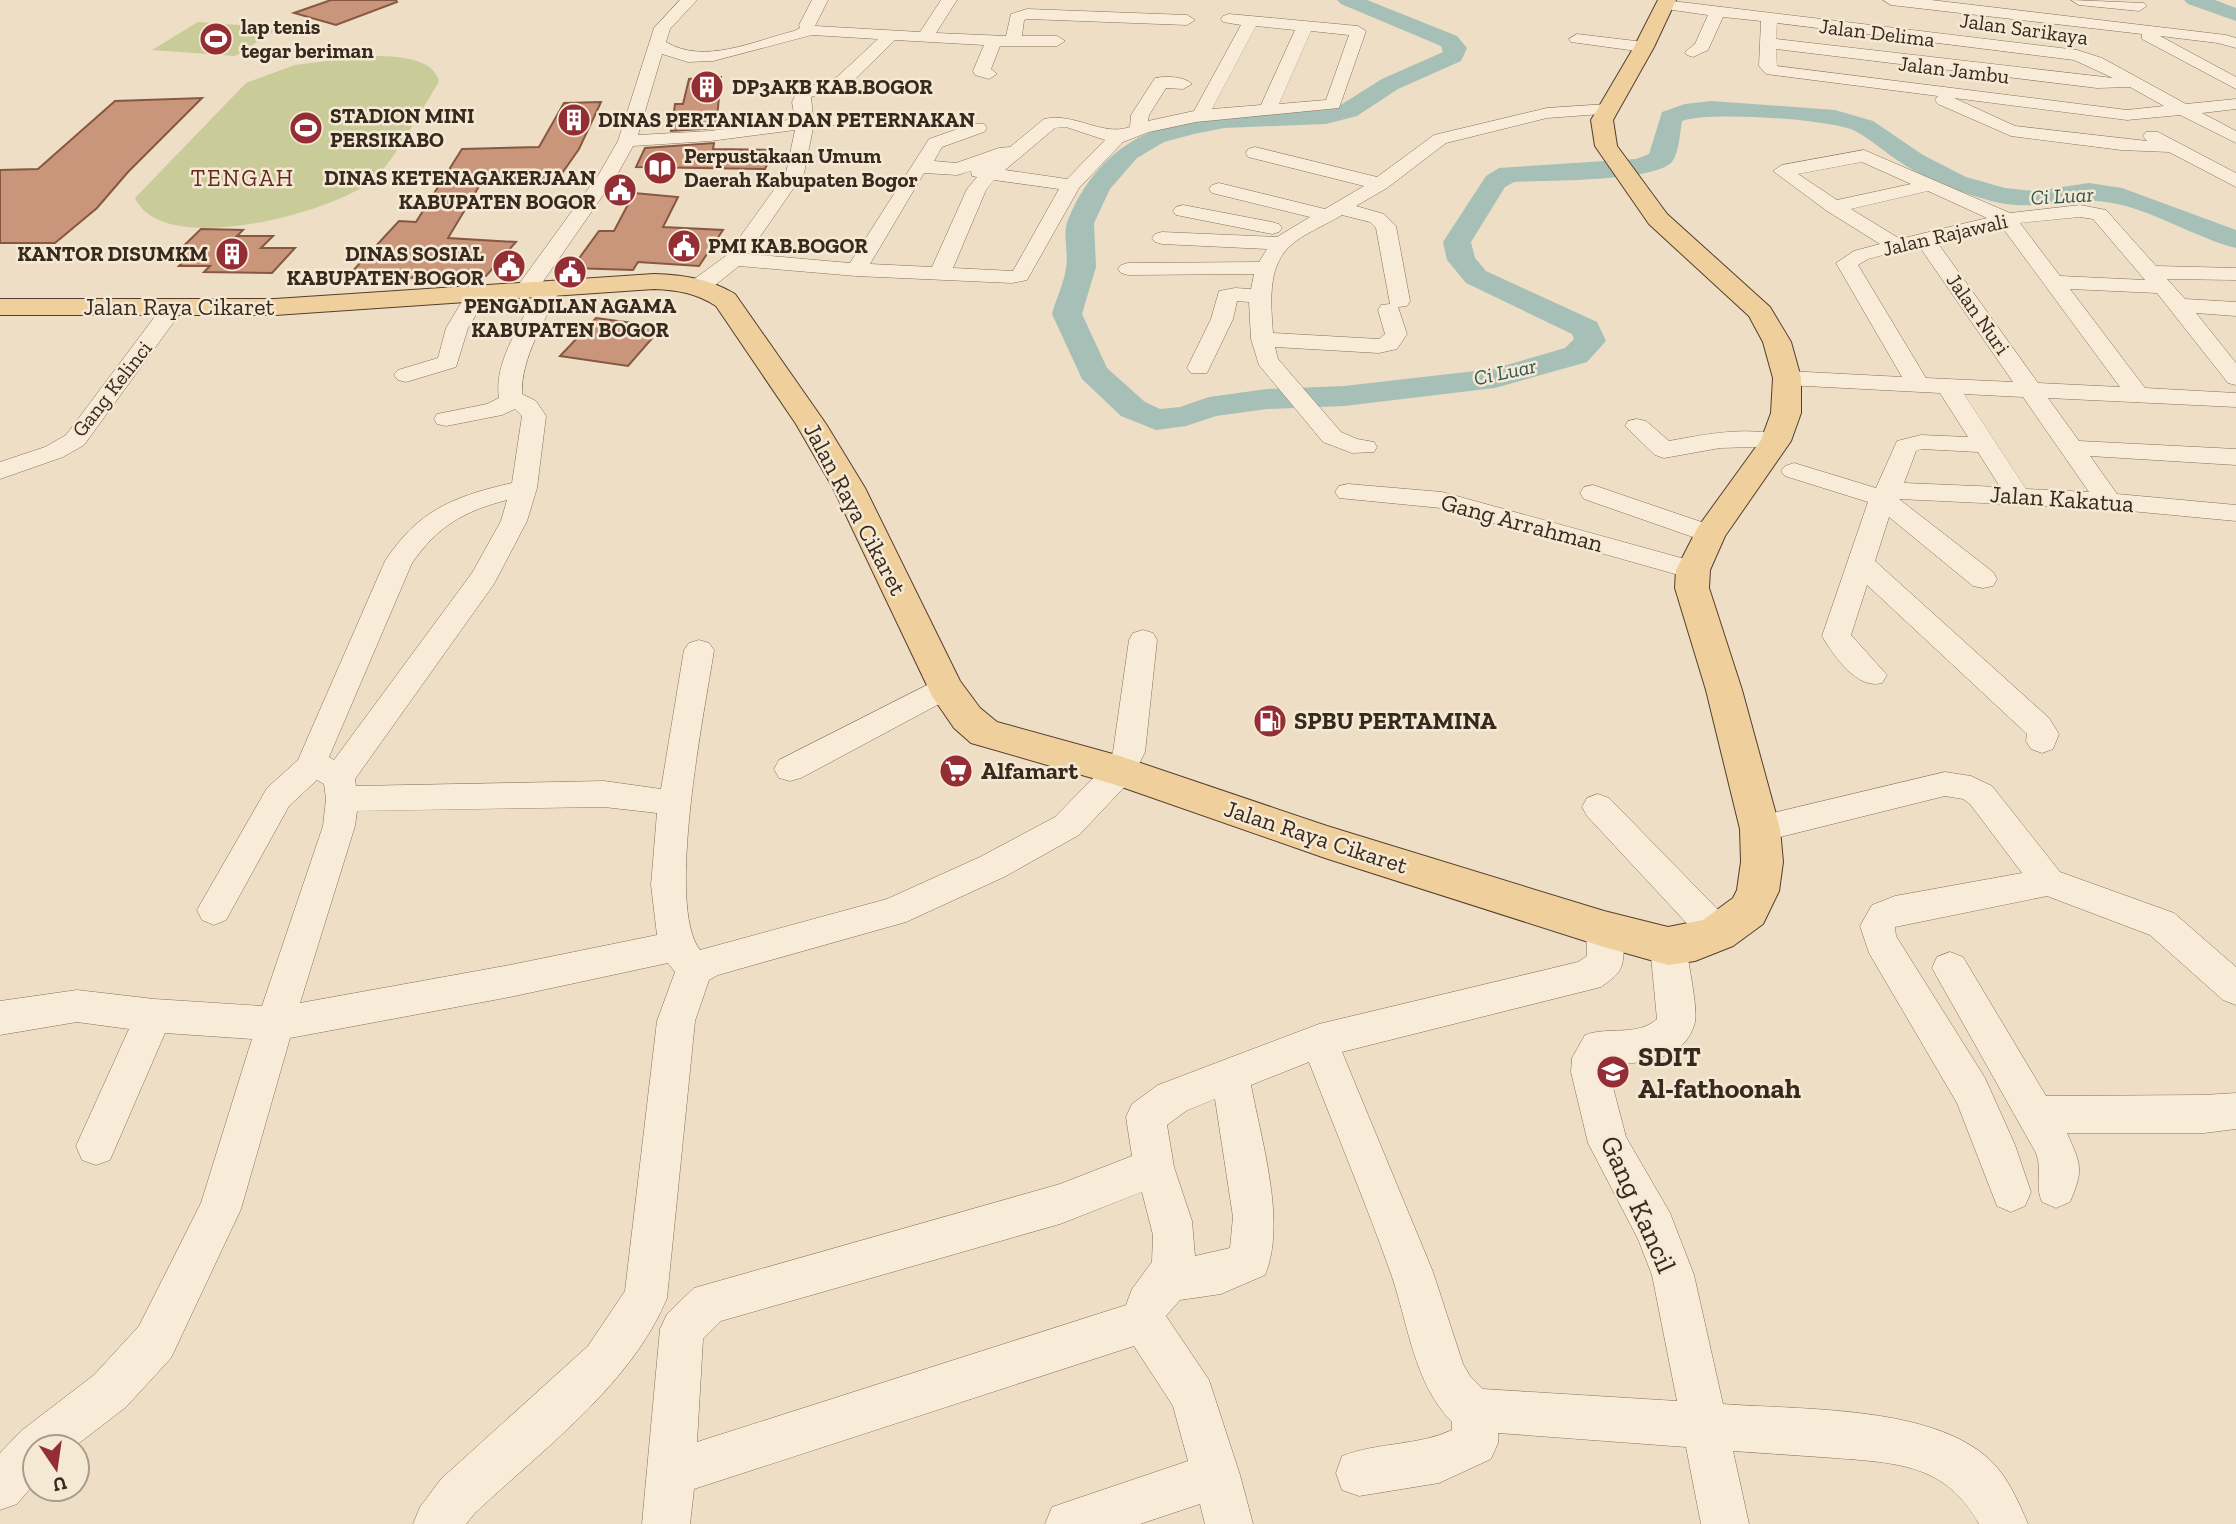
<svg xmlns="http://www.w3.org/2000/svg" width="2236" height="1524" font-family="'Zilla Slab',serif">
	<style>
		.green { fill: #c9cb99 }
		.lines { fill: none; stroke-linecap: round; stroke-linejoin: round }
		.river { fill: #a6c0b7; fill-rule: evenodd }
		.building { fill: #ca967b; stroke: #865842; stroke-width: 2 }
		.minor-casing { stroke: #876f5b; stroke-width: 1 }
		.major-casing { stroke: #553e2f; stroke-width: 2 }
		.minor { fill: #f8ecd8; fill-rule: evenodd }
		.major { fill: #efd09d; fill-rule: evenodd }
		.labels { text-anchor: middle; stroke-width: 5; stroke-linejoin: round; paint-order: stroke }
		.far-poi-label { font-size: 21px; font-weight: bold; fill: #38291f; stroke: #f5e9d4; text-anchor: start }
		.far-street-label { font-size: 21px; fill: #38291f; stroke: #f5e9d4 }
		.far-water-label { font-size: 21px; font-style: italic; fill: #2e5752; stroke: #f5e9d4 }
		.far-quarter-label { font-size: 23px; letter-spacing: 2px; fill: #63281f; stroke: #f5e9d4 }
		.street-label { font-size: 24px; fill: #38291f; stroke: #f5e9d4 }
		.poi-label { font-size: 24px; font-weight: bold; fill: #38291f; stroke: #f5e9d4; text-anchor: start }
		.near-poi-label { font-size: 28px; font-weight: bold; fill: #38291f; stroke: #f5e9d4; text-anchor: start }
		.near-street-label { font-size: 28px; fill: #38291f; stroke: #f5e9d4 }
	</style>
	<rect width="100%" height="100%" fill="#eddec5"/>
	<!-- green -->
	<g class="green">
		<polygon points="198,22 279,28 235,56 152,50"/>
		<path d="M366 56C387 56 434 55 439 82 422 108 394 162 373 180 333 213 162 259 135 198L246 83 295 65Z"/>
	</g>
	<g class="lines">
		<!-- river -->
		<g class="river">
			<path d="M1337 0H1367L1457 36 1467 48 1461 61 1398 89 1357 116 1326 124 1224 128 1194 134 1164 142 1137 158 1110 189 1094 223 1096 267 1082 314 1107 368 1145 402 1160 409 1180 407 1209 397 1267 389 1344 386 1493 369 1565 348 1574 339 1572 334 1466 283 1447 260 1443 242 1486 176 1499 168 1636 159 1649 154 1662 112 1685 104 1711 101 1835 110 1873 121 1923 155 1966 177 2005 188 2035 191 2089 183 2122 188 2236 230V248C2196 238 2150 209 2112 203 2069 195 2035 213 1991 201 1960 192 1931 182 1903 164 1887 154 1872 140 1855 131 1831 119 1707 111 1682 121 1680 132 1679 155 1671 163 1649 182 1546 180 1514 182L1505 187 1471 242 1475 258 1486 271 1597 322 1606 341 1587 362 1495 388 1344 406 1267 409 1216 416 1186 426 1156 430 1121 416 1082 379 1052 314C1056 299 1064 283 1066 268 1069 253 1062 234 1068 220 1116 105 1220 114 1325 110L1339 106 1382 79 1443 52 1441 46 1341 4Z"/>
			<polygon points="2184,0 2215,0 2236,8 2236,21 2188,4"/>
		</g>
	</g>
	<!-- building -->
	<g class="building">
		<polygon points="331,0 396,0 397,2 336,25 294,13"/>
		<polygon points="721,77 716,128 671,131 675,104 683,104 689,79"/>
		<polygon points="202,98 128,172 97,208 55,243 0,243 0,170 38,169 115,101"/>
		<polygon points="601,102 579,149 558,179 484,178 448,238 516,242 486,276 418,272 412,278 348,276 399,221 416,222 462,149 539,147 564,103"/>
		<polygon points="714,143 713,149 774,150 765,169 636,167 645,148"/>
		<polygon points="634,193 678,197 663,227 723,230 699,266 638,262 633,270 572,268 599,231 614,231"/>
		<polygon points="201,229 243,230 237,236 273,236 261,248 295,248 272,273 204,272 210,266 179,266 184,261 168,261"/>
		<polygon points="596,318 662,327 628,366 560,356"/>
	</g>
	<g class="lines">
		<defs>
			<g id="minor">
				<path d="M680 0H697L670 29 666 42C704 65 754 41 794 31L800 28 799 25 812 0H828L815 26 920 32 941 0H957L936 33 1006 36 1011 14 1027 9 1187 15 1195 20 1187 25 1028 19 1024 20 1022 36H1057L1065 41 1057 46H1000L991 69 997 74 989 79 975 75 973 71 984 45 895 40 849 85 811 97 813 117 855 112 864 117 855 122 813 128 804 173 748 254 850 263 929 139 972 124H984L987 128 984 132 942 147 934 161 956 163 999 148 1010 147 1044 119C1075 112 1102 137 1130 127L1131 115 1155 78C1165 76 1184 76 1192 84L1183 89 1166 88 1149 115 1148 121 1194 111 1241 25 1223 22 1221 19 1223 16 1229 14 1358 26 1366 31 1339 108 1196 122 1149 132 1123 142 1079 188 1027 280 1012 283 856 276 739 266 709 290H693L690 285 693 280 727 255 786 173 795 130 710 141 633 146 617 175 533 296H517L514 291 599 174 618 141 654 28ZM1256 26 1295 30 1261 105 1212 109ZM1311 31 1349 35 1326 100 1279 104ZM812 35 878 39 837 77 798 90 792 102 795 119 710 131 638 135 662 54 688 62 713 61ZM1066 127 1105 140 1067 179 1005 170 1055 128ZM971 171 972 176 977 177 967 189 932 267 870 264 924 173 957 175ZM994 180 1059 189 1013 271 953 268 986 190Z"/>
				<path d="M1664 0 2077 50 2102 58 2186 104 2236 99V109L2202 113 2236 131V143L2180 115 2127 120 1954 98 2015 126 2147 141 2143 136 2146 132H2158L2236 173V187L2169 152 2121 150 2011 136 1938 104 1935 100 1938 96 1766 74 1759 66 1761 21 1723 17 1708 50 1693 57 1687 55 1685 52 1695 44 1708 15 1659 8 1656 5 1659 2ZM1777 23 2074 60 2113 78 1776 39ZM1776 49 2097 88 2130 87 2164 106 2127 110 1777 66Z"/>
				<polygon points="1883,0 1931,0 2226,35 2236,38 2236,48 2218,43 2160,36 2236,77 2236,89 2142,39 2142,34 1891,5"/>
				<polygon points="2071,0 2144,3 2147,6 2139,11 2079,5"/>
				<polygon points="1577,34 1644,42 1652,47 1644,52 1571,42 1569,39"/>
				<path d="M1608 104 1614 105 1617 109 1614 113 1547 118 1446 143 1387 188 1356 206 1384 214 1396 226 1410 301 1407 306 1398 307 1407 334 1397 349 1379 353 1275 347 1278 359 1341 432 1357 439 1374 442 1377 447 1374 452 1352 453 1323 442 1259 365 1251 339 1249 302 1237 301 1233 319 1207 373H1191L1187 368 1211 319 1219 291 1235 288 1251 289 1254 274 1128 275 1121 273 1118 269 1121 265 1128 263 1259 262 1267 249 1162 244 1155 242 1152 238 1155 234 1162 232 1277 237 1310 217 1212 193 1209 189 1212 185 1219 183 1325 209 1364 186 1248 157 1246 153 1248 149 1255 147 1377 177 1434 135 1547 108ZM1342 215 1370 222 1376 228 1390 304 1381 305 1378 310 1385 334 1379 339 1273 333C1271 305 1267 268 1289 247 1302 234 1326 225 1342 215Z"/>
				<path d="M1864 150 2010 213 2080 205 2106 210 2156 266 2236 268V280L2167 279 2185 299 2236 302V316L2196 313 2236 363V385L2228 383 2157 293 2070 289 2145 388 2236 393V407L2048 398 2079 441 2236 449V465L2090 456 2117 494 2236 505V521L2109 509 1899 499 1993 572 1997 579 1993 586 1983 588 1973 586 1889 517 1875 561 2049 718 2059 734 2053 749 2042 753 2031 749 2026 741 2027 734 1867 585 1851 635 1887 675 1882 683C1857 690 1834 656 1822 636L1868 502 1785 476 1781 471 1785 466 1794 463 1876 488 1897 441 1921 435 1968 437 1940 393 1787 385 1779 383 1775 378 1779 373 1787 371 1902 377 1836 263 1854 251 1880 244 1827 211 1773 171 1782 165ZM1862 162 1911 184 1837 200 1798 174ZM1928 191 1987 218 1900 239 1851 209ZM2080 217 2093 219 2145 280 2060 276 2020 223ZM2002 227 2120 387 2038 383 1937 242ZM1919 246 2013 382 1926 378 1858 265 1868 259ZM1964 394 2023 397 2089 492 2026 489ZM1922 449 1978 452 2000 487 1904 483 1916 451Z"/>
				<polygon points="1183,205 1272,222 1279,224 1282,228 1279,232 1272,234 1176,215 1173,211 1176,207"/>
				<path d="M549 283 557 284 560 289C545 321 521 357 522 394L536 401 546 416 537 488 527 521 494 584 355 779 356 786 604 781 661 789 684 650 689 643 699 640 709 643 714 650C705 710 665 905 700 950L887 899 980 857 1055 817 1108 763 1113 752 1129 640 1133 633 1143 630 1153 633 1157 640 1145 752 1131 780 1079 835 1004 877 906 922 718 975 709 980 695 1021 667 1298C632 1384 542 1450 475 1513L466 1524H413L420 1507 441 1479 588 1346 625 1291 657 1021 675 972 668 963 510 997 290 1038 241 1209 171 1358 126 1407 74 1447H35V1483L17 1504 0 1510V1453L21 1431 94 1375 139 1326 201 1203 252 1039 165 1033 110 1160 96 1165 82 1160 76 1146 129 1029 77 1022 0 1035V1001L77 990 154 999 262 1006 323 826 326 799 324 784 317 780 289 806 226 920 214 925 202 920 197 910 267 788 298 760 385 561C418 510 455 496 512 483L522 416 515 409 502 415 446 426 437 424 434 419 437 414 487 404 499 398C493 362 523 321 538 289L541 284ZM507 500 501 521 472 573 334 760 329 757 412 563C438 526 464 511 507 500ZM604 807 657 813 651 885 657 935 510 965 300 1003 355 826 357 811Z"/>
				<polygon points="477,289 485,290 488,295 468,328 456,367 406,382 398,380 394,375 398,370 438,358 446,328 469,290"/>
				<polygon points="173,301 181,303 184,308 84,445 63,457 0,479 0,462 45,447 66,435 165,303"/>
				<path d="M1637 419 1646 421 1669 441C1707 434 1747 426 1785 436L1788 441 1785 446 1720 448 1664 458 1655 455 1625 426 1628 421Z"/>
				<polygon points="1348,484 1442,492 1703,564 1707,570 1703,576 1693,579 1441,508 1339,498 1335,492 1339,486"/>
				<polygon points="1593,485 1719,528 1723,534 1719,540 1710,543 1584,499 1580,493 1584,487"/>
				<polygon points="945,676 956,679 960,687 956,695 801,778 790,781 779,778 774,769 779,760"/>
				<polygon points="1945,772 1971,776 1992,786 2060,872 2174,913 2236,967 2236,1005 2223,1000 2150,935 2047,896 1895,927 1896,936 1985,1078 2015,1145 2031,1192 2025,1206 2011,1212 1997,1206 1957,1103 1869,953 1860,926 1872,905 1895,896 2022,873 1970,804 1963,799 1945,796 1760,842 1748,838 1744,829 1748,820 1760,816"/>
				<polygon points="1598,794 1609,798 1730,922 1736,933 1730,944 1718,948 1706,944 1587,816 1582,807 1587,798"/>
				<path d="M1604 914 1616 918C1623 932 1628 959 1618 973 1614 978 1606 983 1601 987L1342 1052 1433 1272 1463 1364 1470 1376 1483 1389 1677 1401 1652 1275 1638 1239 1588 1143 1571 1072 1572 1058 1585 1035C1609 1026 1637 1037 1657 1019L1650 946 1655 935 1668 931 1681 935 1686 946C1688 962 1698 1008 1695 1022 1686 1060 1642 1064 1610 1064L1609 1072 1626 1137 1670 1213 1694 1275 1723 1404C1800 1410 1932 1405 1990 1460 2008 1477 2018 1501 2028 1524H1979C1946 1464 1897 1463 1835 1458 1801 1456 1767 1453 1733 1451L1749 1524H1701L1686 1447 1498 1433V1443L1491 1459 1439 1483 1359 1496 1342 1490 1336 1473 1342 1456C1378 1442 1418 1446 1452 1430V1422C1413 1383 1408 1321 1390 1271 1365 1201 1336 1132 1309 1062L1251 1085C1261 1140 1287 1223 1265 1275L1221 1294 1180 1300 1166 1316 1209 1380 1240 1475 1253 1524H1205L1200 1504 1140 1524H1045L1052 1507 1188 1461 1173 1406 1134 1346 694 1489 690 1524H642L660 1329 667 1314 694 1288 1060 1184 1132 1156 1126 1117 1132 1104 1158 1085 1319 1024 1578 962 1587 956 1586 929 1592 918ZM1215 1099 1233 1217 1230 1248 1195 1256 1192 1221 1174 1167 1167 1125 1186 1111ZM1142 1192 1153 1235 1152 1262 1132 1289 1126 1305 697 1442 703 1339 721 1321 1060 1224Z"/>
				<path d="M1950 952 1963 957 2046 1096 2204 1095 2236 1093V1129L2204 1133H2067C2081 1165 2084 1169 2070 1202L2056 1208 2042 1202C2034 1184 2043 1171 2036 1153L1932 968 1937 957Z"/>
			</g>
			<path id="major" d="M1658 0H1676L1654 47 1613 120 1617 146 1667 214 1770 307 1791 342 1801 378V413L1791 441 1725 536 1710 570 1709 588 1742 690 1780 829 1783 862 1779 891 1763 924 1733 946 1695 961 1668 965 1604 947 1325 858 1113 784 971 743 954 728 932 696 833 488 796 424 716 306C696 293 678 290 654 289L275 315H0V299H275L654 274C684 275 710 279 735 294L826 424 865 488 960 681 980 708 997 722 1120 756 1327 826 1604 911 1668 927 1703 920 1733 898 1737 890 1741 862 1740 829 1706 690 1675 588 1676 570 1698 527 1761 440 1771 413 1773 378 1763 342 1749 316 1649 224 1595 146 1591 120 1634 47Z"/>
		</defs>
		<!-- minor casing -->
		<use href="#minor" class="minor-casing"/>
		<!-- major casing -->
		<use href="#major" class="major-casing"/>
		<!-- minor -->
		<use href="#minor" class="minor"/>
		<!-- major -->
		<use href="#major" class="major"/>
	</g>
	<!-- icons -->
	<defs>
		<symbol id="stadium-disc" viewBox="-11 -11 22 22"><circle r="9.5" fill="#952d35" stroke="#f5e9d4"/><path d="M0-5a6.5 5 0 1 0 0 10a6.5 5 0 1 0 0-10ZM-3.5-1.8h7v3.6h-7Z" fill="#fff"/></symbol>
		<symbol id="building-disc" viewBox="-11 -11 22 22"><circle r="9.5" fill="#952d35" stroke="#f5e9d4"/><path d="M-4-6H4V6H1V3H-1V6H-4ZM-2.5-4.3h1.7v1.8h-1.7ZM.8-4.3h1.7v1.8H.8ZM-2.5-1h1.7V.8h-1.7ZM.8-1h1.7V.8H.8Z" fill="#fff"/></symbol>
		<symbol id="library-disc" viewBox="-11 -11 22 22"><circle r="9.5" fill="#952d35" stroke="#f5e9d4"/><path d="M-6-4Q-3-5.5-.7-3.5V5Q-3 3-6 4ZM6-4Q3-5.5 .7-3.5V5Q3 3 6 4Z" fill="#fff"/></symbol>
		<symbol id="civic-disc" viewBox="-11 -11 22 22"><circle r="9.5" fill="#952d35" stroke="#f5e9d4"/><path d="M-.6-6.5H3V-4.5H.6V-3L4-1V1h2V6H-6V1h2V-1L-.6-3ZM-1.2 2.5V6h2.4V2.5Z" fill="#fff"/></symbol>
		<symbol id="fuel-disc" viewBox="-11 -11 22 22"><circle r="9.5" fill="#952d35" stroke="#f5e9d4"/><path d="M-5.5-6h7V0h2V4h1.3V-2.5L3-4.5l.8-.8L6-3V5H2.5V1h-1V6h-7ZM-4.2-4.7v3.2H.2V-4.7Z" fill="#fff"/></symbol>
		<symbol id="supermarket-disc" viewBox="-11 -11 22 22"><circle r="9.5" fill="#952d35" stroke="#f5e9d4"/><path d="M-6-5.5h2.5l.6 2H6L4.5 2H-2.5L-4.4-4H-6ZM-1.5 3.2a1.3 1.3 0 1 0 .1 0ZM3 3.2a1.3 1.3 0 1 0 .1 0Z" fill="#fff"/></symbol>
		<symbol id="school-disc" viewBox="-11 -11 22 22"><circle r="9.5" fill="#952d35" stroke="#f5e9d4"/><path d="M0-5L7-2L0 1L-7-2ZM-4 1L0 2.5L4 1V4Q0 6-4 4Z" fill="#fff"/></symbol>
	</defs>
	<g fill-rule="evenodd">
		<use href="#stadium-disc" x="197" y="20" width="38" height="38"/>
		<use href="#building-disc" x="688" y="68" width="38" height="38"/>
		<use href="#building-disc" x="555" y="101" width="38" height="38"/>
		<use href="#stadium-disc" x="287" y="109" width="38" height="38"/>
		<use href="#library-disc" x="641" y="149" width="38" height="38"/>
		<use href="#civic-disc" x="601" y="171" width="38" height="38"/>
		<use href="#civic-disc" x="665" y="227" width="38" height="38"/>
		<use href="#building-disc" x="213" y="235" width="38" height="38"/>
		<use href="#civic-disc" x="490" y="247" width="38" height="38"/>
		<use href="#civic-disc" x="551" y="253" width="38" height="38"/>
		<use href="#fuel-disc" x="1251" y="702" width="38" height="38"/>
		<use href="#supermarket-disc" x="937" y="752" width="38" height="38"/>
		<use href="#school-disc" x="1594" y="1053" width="38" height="38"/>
	</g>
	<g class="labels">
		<!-- far-poi labels -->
		<g class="far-poi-label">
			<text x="241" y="34">lap tenis<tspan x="241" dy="24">tegar beriman</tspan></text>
			<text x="732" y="94">DP3AKB KAB.BOGOR</text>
			<text x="330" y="123">STADION MINI<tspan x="330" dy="24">PERSIKABO</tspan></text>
			<text x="598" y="127">DINAS PERTANIAN DAN PETERNAKAN</text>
			<text x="684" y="163">Perpustakaan Umum<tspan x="684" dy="24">Daerah Kabupaten Bogor</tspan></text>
			<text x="596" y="185" text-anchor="end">DINAS KETENAGAKERJAAN<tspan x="596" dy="24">KABUPATEN BOGOR</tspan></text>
			<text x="708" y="253">PMI KAB.BOGOR</text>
			<text x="208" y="261" text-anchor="end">KANTOR DISUMKM</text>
			<text x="484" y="261" text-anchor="end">DINAS SOSIAL<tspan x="484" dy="24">KABUPATEN BOGOR</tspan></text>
			<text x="570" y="313" text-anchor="middle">PENGADILAN AGAMA<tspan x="570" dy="24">KABUPATEN BOGOR</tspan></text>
		</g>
		<!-- far-street labels -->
		<g class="far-street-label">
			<text transform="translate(2024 29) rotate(8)" y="7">Jalan Sarikaya</text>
			<text transform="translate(1877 33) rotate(7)" y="7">Jalan Delima</text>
			<text transform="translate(1954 70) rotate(7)" y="7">Jalan Jambu</text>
			<text transform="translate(1945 235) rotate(-13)" y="7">Jalan Rajawali</text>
			<text transform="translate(1978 314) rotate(55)" y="7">Jalan Nuri</text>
			<text transform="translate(112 389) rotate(-52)" y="7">Gang Kelinci</text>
		</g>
		<!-- far-water labels -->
		<g class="far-water-label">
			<text transform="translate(2062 196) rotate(-3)" y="7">Ci Luar</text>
			<text transform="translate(1505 372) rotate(-12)" y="7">Ci Luar</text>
		</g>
		<!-- far-quarter labels -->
		<g class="far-quarter-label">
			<text x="243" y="186">TENGAH</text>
		</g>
		<!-- street labels -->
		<g class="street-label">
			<text x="179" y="315">Jalan Raya Cikaret</text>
			<text transform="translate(2062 499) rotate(4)" y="8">Jalan Kakatua</text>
			<text transform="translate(855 509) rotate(62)" y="8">Jalan Raya Cikaret</text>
			<text transform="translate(1522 523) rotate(15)" y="8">Gang Arrahman</text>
			<text transform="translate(1316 837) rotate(18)" y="8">Jalan Raya Cikaret</text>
		</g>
		<!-- poi labels -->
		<g class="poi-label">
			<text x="1294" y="729">SPBU PERTAMINA</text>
			<text x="981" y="779">Alfamart</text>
		</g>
		<!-- near-poi labels -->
		<g class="near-poi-label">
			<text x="1638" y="1066">SDIT<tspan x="1638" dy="32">Al-fathoonah</tspan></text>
		</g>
		<!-- near-street labels -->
		<g class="near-street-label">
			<text transform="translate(1639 1204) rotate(66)" y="10">Gang Kancil</text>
		</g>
	</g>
	<!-- north arrow -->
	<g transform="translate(56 1468) rotate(167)"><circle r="33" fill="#f5e9d4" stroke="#a99c8c" stroke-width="2"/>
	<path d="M0-5L12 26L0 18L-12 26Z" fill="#952d35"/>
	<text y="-10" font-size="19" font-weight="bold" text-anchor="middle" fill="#38291f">U</text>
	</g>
</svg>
